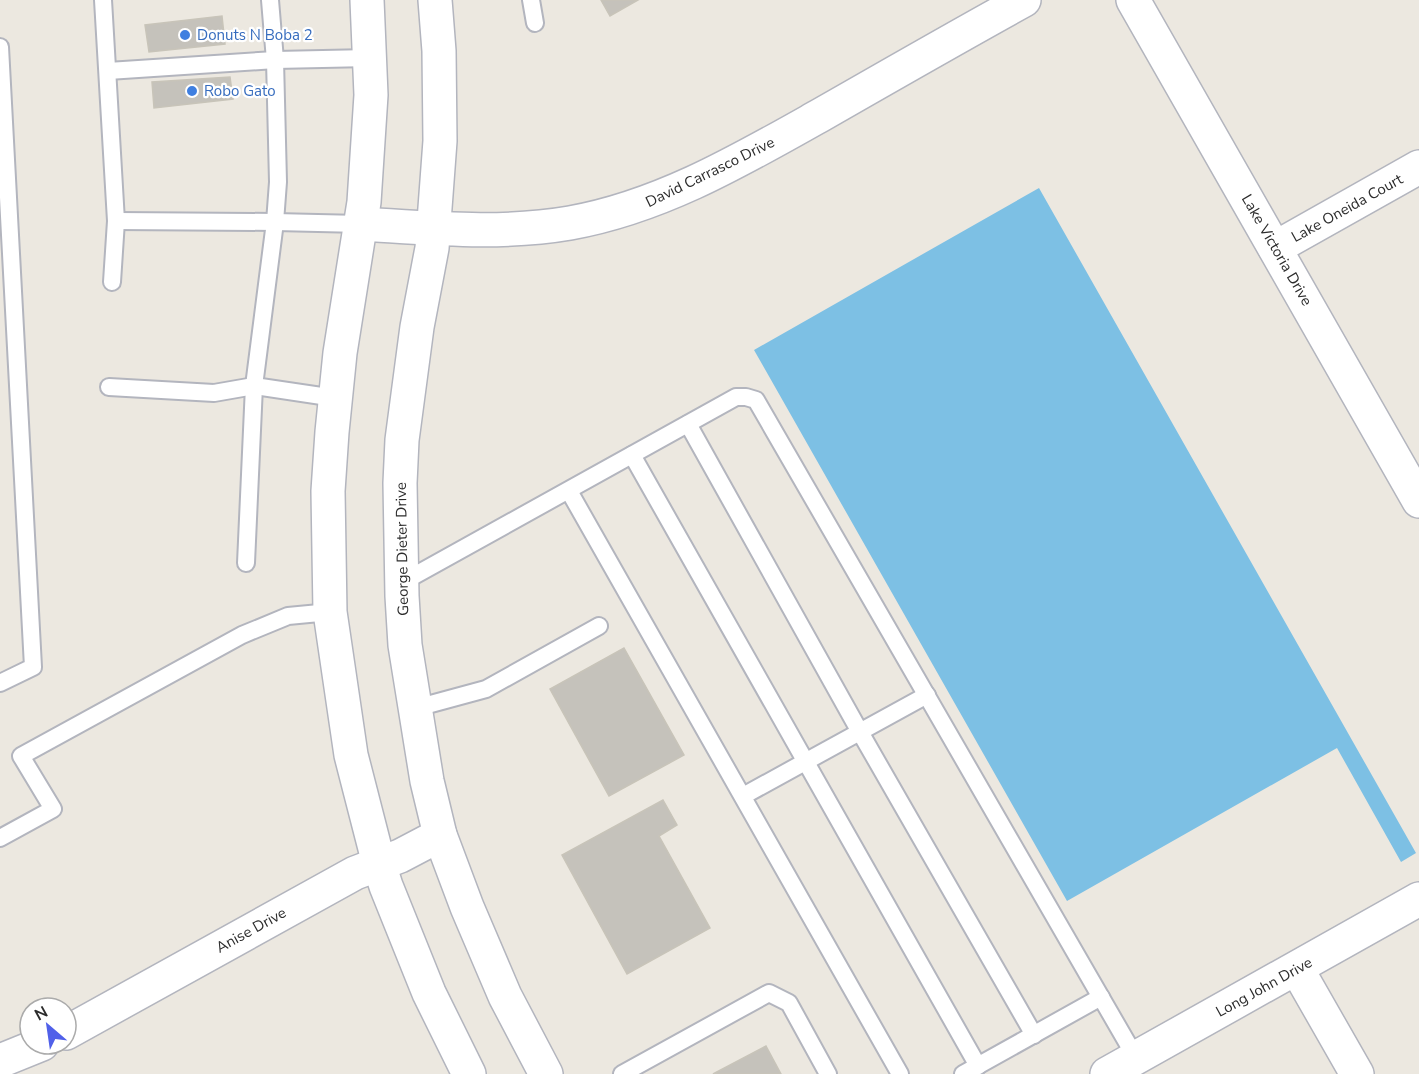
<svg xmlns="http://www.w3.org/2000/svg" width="1419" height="1074" font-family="'Nunito Sans',sans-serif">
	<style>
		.water { fill: #7dc0e4 }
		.building { fill: #c5c2bb; stroke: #c8c4b9; stroke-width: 1.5 }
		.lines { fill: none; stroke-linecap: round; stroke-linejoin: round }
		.service-casing { stroke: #b3b5be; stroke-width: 20 }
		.minor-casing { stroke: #b3b5be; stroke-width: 36 }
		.secondary-casing { stroke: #b3b5be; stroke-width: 36 }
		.service { stroke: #fff; stroke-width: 16 }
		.minor { stroke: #fff; stroke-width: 33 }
		.secondary { stroke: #fff; stroke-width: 33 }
		.shop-dot { fill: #3f7fe0; stroke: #fff; stroke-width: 2 }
		.labels { text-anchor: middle; stroke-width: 4.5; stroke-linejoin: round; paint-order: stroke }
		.shop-label { font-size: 15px; fill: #366cbe; stroke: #fff; text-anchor: start }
		.street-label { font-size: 15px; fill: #2c2c2c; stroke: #fff }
	</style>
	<rect width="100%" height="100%" fill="#ece8e0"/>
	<!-- water -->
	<polygon class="water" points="1039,188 1416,853 1401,862 1337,748 1067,901 754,350"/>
	<!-- building -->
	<g class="building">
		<polygon points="601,0 638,0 610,16"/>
		<polygon points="222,16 225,44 149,52 145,25"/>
		<polygon points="230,77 233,99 154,108 152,82"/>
		<polygon points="624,648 684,755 609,796 550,689"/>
		<polygon points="663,800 677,825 659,836 710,928 627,974 562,855"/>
		<polygon points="766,1046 781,1074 713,1074"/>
	</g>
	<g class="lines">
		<defs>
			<g id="service">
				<polyline points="103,0 116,221 112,282"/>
				<polyline points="531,0 535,23"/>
				<polyline points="0,47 33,667 0,683"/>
				<polyline points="108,71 275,60 370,58"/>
				<polyline points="116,221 275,222 361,224"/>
				<polyline points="109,387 214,393 254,386 335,398"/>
				<polyline points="688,424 860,732 1034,1035"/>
				<polyline points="632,455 978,1066"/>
				<polyline points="569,491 900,1074"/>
				<polyline points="246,563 254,386 275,222 278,182 275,60 270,0"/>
				<polyline points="401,583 736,397 746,397 756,400 1136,1058"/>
				<polyline points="416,708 486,689 599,626"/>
				<polyline points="743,796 927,695"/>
				<polyline points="0,838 53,809 21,756 242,635 288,616 330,612"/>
				<polyline points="622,1074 769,993 789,1003 828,1074"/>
				<polyline points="963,1074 1101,997"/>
			</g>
			<g id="minor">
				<polyline points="1133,0 1419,501"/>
				<path d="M361 224C431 228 501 235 570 223 660 207 739 161 819 116 887 77 955 38 1024 0"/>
				<polyline points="1275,248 1419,167"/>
				<polyline points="1297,969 1357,1074"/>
				<polyline points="66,1033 355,873 400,856 440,835"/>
				<polyline points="0,1061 42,1044"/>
				<polyline points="1107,1074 1419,899"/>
			</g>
			<g id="secondary">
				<polyline points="367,0 371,95 364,202 340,353 332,432 328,491 330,612 351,755 379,864 386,886 429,993 469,1074"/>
				<polyline points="435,0 439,51 440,141 432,248 417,327 402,440 400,483 402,596 405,645 427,781 440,835 467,907 505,996 546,1074"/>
			</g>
		</defs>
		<!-- service casing -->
		<use href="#service" class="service-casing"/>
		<!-- minor casing -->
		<use href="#minor" class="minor-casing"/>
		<!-- secondary casing -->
		<use href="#secondary" class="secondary-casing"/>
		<!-- service -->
		<use href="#service" class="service"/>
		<!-- minor -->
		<use href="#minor" class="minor"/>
		<!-- secondary -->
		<use href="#secondary" class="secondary"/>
	</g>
	<!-- markers -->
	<g class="shop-dot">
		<circle cx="185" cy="35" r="6"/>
		<circle cx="192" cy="91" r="6"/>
	</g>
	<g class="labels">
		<!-- shop labels -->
		<g class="shop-label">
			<text x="197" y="40">Donuts N Boba 2</text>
			<text x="204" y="96">Robo Gato</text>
		</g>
		<!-- street labels -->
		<g class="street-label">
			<text transform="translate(710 172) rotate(-26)" y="5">David Carrasco Drive</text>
			<text transform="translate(1347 208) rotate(-29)" y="5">Lake Oneida Court</text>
			<text transform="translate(1277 250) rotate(60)" y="5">Lake Victoria Drive</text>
			<text transform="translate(402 549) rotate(-91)" y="5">George Dieter Drive</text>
			<text transform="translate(251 930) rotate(-29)" y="5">Anise Drive</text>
			<text transform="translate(1264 987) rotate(-29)" y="5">Long John Drive</text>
		</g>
	</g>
	<!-- north arrow -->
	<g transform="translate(48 1026) rotate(331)"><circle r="28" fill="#ffffff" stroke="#ababab" stroke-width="1.5"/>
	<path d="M0-4.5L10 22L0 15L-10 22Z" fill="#5060e9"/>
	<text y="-9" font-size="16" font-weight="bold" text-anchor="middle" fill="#2c2c2c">N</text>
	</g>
</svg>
